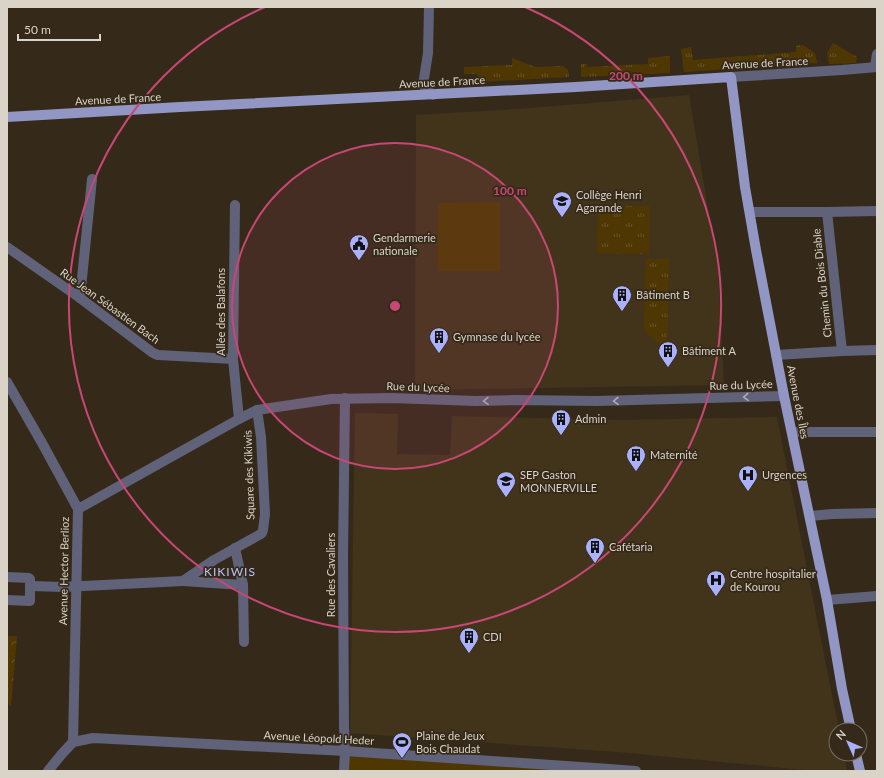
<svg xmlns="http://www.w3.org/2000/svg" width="884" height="778" font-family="Lato,sans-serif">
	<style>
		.built { fill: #42341b }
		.grass { fill: url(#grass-tufts) }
		.park { fill: url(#park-crowns) }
		.pitch { fill: #4f3703 }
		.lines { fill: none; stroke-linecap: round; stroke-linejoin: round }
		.minor { stroke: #5f6278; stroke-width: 10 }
		.major { stroke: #9296c4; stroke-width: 10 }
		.oneway { stroke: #afabac }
		.ring { fill: none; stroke: #c84776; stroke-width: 2 }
		.labels { text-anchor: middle; stroke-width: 3.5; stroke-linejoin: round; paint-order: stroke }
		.street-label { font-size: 11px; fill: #dad3c8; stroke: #352a19 }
		.poi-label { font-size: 11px; fill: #dad3c8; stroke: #352a19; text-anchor: start }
		.neighbourhood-label { font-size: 12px; letter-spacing: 1px; fill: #bac0f8; stroke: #352a19 }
		.centre { fill: #c84776; stroke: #352a19; stroke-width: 2 }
		.ring-label { font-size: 12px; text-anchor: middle; font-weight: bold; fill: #c84776; stroke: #352a19; stroke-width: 3.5; stroke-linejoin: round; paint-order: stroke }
	</style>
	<defs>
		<pattern id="grass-tufts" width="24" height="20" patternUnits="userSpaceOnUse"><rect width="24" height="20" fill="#4f3703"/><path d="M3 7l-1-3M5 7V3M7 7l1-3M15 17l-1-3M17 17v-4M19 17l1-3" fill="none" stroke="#685326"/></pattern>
		<pattern id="park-crowns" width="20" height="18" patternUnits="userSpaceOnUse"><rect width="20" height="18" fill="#4f3703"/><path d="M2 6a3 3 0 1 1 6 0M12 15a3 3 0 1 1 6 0" fill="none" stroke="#685326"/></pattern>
	</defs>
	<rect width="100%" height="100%" fill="#352a19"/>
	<!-- built -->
	<g class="built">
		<polygon points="689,95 718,269 724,385 415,390 416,115 517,109"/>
		<polygon points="355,413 398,414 397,454 450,455 452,416 620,420 777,417 839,730 836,730 836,754 844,754 847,771 815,771 618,752 350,733"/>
	</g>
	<!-- grass -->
	<g class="grass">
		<polygon points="833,43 857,57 856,63 829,64 827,53"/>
		<polygon points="803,45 815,53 817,63 684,72 681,49 691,47 693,60 796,52 796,46"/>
		<polygon points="670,56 670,73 581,77 581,64 587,64 587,67 648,64 648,58"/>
		<polygon points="512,58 535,67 563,66 568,70 569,77 479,82 477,74 464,74 464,67 512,65"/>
		<polygon points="598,206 650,206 649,254 597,253"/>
		<polygon points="646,259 669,259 667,343 658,343 644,330"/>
	</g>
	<!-- park -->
	<polygon class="park" points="7,636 17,636 11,706 7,702"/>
	<!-- pitch -->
	<g class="pitch">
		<polygon points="500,202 500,271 438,271 438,203"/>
		<polygon points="345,751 595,771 344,771"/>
	</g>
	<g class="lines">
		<!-- minor -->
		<g class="minor">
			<polyline points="429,7 428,53 423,85 433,95"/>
			<polyline points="875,67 877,54"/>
			<polyline points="731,77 842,70 877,67"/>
			<polyline points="235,205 233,359 239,419"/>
			<polyline points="750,212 827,212 877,211"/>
			<polyline points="827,212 842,351"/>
			<polyline points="7,247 80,298 153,353 158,355 233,359"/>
			<polyline points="80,298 92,179"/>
			<polyline points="776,355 842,351 877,350"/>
			<polyline points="7,382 42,443 78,509 73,742 61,755 48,771"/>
			<polyline points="792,432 877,432"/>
			<polyline points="78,509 239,419 257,410 331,399 391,398 476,401 516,400 597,401 784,396"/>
			<polyline points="810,516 832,514 877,513"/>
			<polyline points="7,577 29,578 30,579 30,601 7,600"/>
			<polyline points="183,581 243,585 235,548"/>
			<polyline points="243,585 244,642"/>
			<polyline points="31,586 63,587 183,581 214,560 259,535 262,533 263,530 265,514 261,437 257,410"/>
			<polyline points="827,600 877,596"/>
			<polyline points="73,742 93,738 345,751 595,768 636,771"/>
			<polyline points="344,771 345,751 344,726 343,557 345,398"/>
		</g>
		<!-- major -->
		<g class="major">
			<polyline points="7,117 180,107 576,87 731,77 745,187 756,250 784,396 827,600 842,689 851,730"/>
			<polyline points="856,754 860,771"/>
		</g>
	</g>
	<!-- one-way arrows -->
	<defs><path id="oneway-chevron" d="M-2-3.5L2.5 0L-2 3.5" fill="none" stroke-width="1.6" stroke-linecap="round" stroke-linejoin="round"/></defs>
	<g class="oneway">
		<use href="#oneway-chevron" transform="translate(746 397) rotate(178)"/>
		<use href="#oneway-chevron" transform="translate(486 401) rotate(179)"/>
		<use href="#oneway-chevron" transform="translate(616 401) rotate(179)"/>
	</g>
	<!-- distance rings -->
	<circle cx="395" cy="306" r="163" fill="#c84776" fill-opacity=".12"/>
	<g class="ring">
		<circle cx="395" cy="306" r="163"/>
		<path d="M525 7A326 326 0 1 1 265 7"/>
	</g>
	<!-- icons -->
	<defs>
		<symbol id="school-pin" viewBox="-11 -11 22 30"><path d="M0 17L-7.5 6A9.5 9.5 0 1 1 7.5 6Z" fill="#aab0fc" stroke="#352a19"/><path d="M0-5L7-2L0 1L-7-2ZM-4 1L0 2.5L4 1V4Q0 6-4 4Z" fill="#111"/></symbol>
		<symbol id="civic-pin" viewBox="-11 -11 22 30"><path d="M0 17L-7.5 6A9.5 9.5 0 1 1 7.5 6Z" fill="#aab0fc" stroke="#352a19"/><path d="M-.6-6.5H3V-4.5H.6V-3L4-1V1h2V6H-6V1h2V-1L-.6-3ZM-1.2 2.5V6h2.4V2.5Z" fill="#111"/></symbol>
		<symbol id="building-pin" viewBox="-11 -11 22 30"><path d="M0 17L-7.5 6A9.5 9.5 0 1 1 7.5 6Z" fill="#aab0fc" stroke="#352a19"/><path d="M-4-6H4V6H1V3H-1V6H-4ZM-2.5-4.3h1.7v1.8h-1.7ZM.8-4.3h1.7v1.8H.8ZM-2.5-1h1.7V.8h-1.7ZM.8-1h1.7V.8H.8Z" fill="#111"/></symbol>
		<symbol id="hospital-pin" viewBox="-11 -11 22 30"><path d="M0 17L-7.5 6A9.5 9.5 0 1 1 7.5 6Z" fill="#aab0fc" stroke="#352a19"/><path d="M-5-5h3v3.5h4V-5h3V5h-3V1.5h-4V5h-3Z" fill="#111"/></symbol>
		<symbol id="stadium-pin" viewBox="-11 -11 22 30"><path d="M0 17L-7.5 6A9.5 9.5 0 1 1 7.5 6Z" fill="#aab0fc" stroke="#352a19"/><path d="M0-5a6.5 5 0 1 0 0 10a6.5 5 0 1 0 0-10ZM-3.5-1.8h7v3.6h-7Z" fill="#111"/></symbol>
	</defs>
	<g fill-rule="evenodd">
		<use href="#school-pin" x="551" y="190" width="22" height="30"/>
		<use href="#civic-pin" x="348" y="233" width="22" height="30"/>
		<use href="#building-pin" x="611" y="284" width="22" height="30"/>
		<use href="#building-pin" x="428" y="326" width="22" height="30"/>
		<use href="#building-pin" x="657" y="340" width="22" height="30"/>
		<use href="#building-pin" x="550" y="408" width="22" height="30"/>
		<use href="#building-pin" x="625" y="444" width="22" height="30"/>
		<use href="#hospital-pin" x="737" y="464" width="22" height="30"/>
		<use href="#school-pin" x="495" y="470" width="22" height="30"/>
		<use href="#building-pin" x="584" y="536" width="22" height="30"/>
		<use href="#hospital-pin" x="705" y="569" width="22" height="30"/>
		<use href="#building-pin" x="458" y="626" width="22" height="30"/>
		<use href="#stadium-pin" x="391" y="731" width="22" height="30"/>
	</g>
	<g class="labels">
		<!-- street labels -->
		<g class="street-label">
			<text transform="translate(765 63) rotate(-3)" y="4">Avenue de France</text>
			<text transform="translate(442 82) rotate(-3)" y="4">Avenue de France</text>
			<text transform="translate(118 99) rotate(-3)" y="4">Avenue de France</text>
			<text transform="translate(822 283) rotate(-96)" y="4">Chemin du Bois Diable</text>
			<text transform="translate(110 306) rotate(36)" y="4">Rue Jean Sébastien Bach</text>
			<text transform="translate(221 312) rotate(-90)" y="4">Allée des Balafons</text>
			<text transform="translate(741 385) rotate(-2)" y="4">Rue du Lycée</text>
			<text transform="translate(418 387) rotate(2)" y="4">Rue du Lycée</text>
			<text transform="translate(798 402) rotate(79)" y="4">Avenue des Îles</text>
			<text transform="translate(249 475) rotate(-92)" y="4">Square des Kikiwis</text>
			<text transform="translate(64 571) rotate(-89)" y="4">Avenue Hector Berlioz</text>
			<text transform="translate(331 575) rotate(-90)" y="4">Rue des Cavaliers</text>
			<text transform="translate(319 738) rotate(3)" y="4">Avenue Léopold Heder</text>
		</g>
		<!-- poi labels -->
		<g class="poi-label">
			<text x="576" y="199">Collège Henri<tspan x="576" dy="13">Agarande</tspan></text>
			<text x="373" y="242">Gendarmerie<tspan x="373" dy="13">nationale</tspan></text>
			<text x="636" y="299">Bâtiment B</text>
			<text x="453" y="341">Gymnase du lycée</text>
			<text x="682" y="355">Bâtiment A</text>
			<text x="575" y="423">Admin</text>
			<text x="650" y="459">Maternité</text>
			<text x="520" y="479">SEP Gaston<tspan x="520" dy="13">MONNERVILLE</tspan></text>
			<text x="762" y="479">Urgences</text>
			<text x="609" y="551">Cafétaria</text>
			<text x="730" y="578">Centre hospitalier<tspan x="730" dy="13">de Kourou</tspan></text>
			<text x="483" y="641">CDI</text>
			<text x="416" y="740">Plaine de Jeux<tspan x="416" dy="13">Bois Chaudat</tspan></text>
		</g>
		<!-- neighbourhood labels -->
		<g class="neighbourhood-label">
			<text x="230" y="576">KIKIWIS</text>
		</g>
	</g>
	<circle cx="395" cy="306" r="6" class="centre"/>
	<g class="ring-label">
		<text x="626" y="80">200 m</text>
		<text x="510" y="195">100 m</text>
	</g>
	<!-- border -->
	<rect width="884" height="778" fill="none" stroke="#dad3c8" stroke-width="16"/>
	<!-- north arrow -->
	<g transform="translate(848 742) rotate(315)"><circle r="19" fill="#352a19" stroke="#776e5f"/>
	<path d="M0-3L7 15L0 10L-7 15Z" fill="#aab0fc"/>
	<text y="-6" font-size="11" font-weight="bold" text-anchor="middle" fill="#dad3c8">N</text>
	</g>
	<!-- scale -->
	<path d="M18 34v6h82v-6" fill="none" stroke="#dad3c8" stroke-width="2"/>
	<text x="24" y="34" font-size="12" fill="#dad3c8" stroke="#352a19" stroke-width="3" paint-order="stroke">50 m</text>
</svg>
